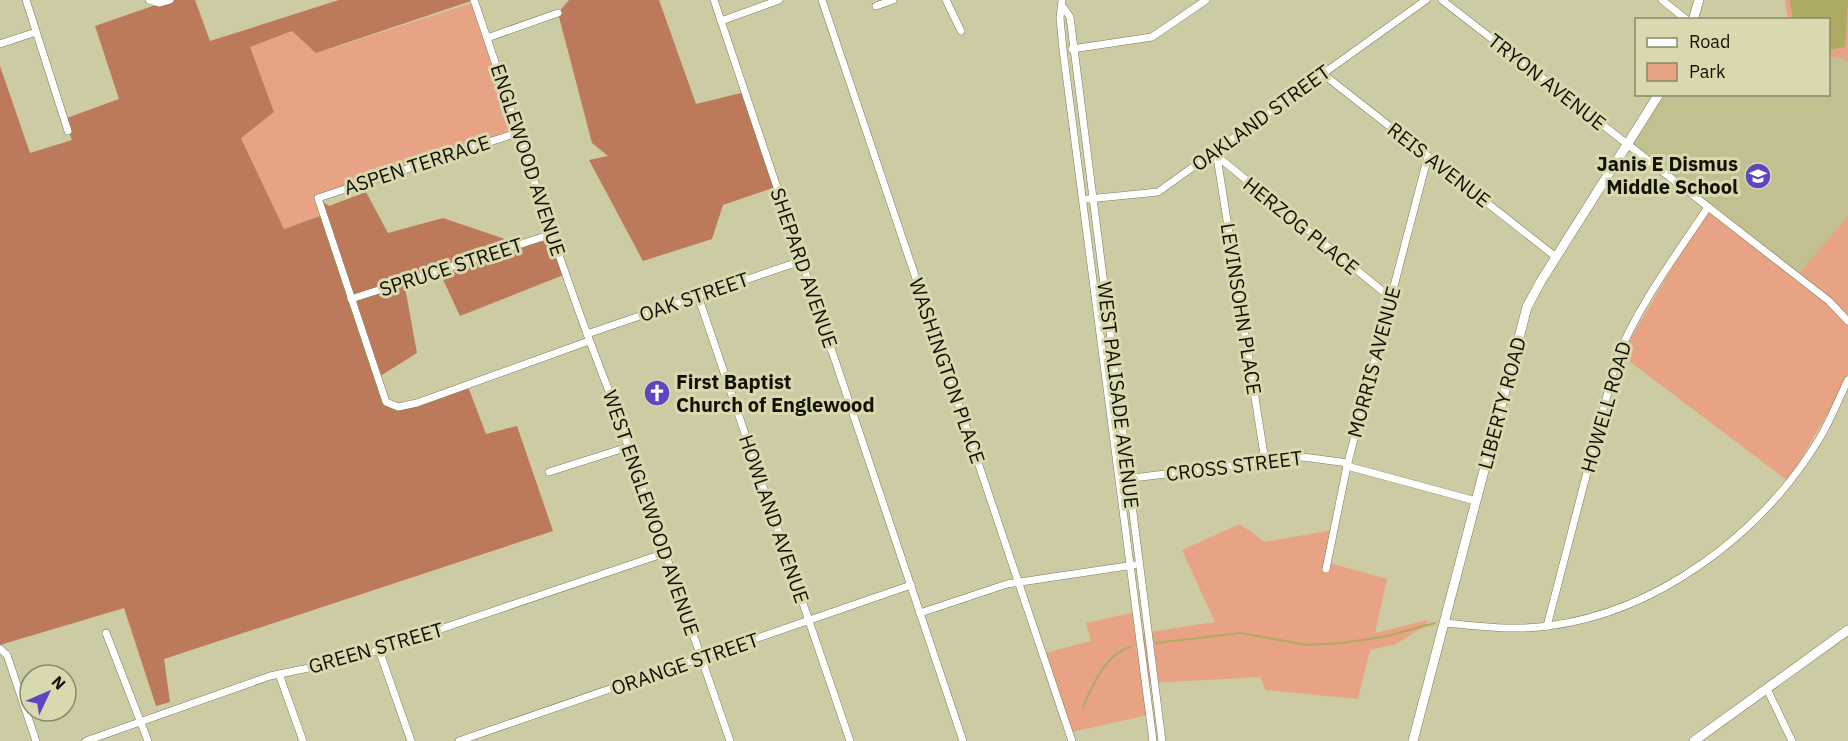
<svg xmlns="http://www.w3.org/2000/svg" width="1848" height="741" font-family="'IBM Plex Sans',sans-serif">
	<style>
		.built { fill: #c2c090 }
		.green { fill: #e7a383 }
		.forest { fill: #bc7a5b }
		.water { fill: #adaa62 }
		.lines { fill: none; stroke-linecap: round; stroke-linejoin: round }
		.stream { stroke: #adaa62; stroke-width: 2 }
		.street-casing { stroke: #7c7b55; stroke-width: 8 }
		.secondary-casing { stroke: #7c7b55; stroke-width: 10 }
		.street { stroke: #fff; stroke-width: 7 }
		.secondary { stroke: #fff; stroke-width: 9 }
		.labels { text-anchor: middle; stroke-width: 6; stroke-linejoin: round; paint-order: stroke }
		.street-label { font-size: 20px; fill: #121104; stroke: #dad8af }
		.poi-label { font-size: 20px; font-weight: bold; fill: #121104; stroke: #dad8af; text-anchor: end }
	</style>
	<rect width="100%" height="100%" fill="#cdcba3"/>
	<!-- built -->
	<polygon class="built" points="1829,57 1844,58 1848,63 1848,216 1798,276 1627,145 1659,95 1828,94"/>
	<!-- green -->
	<g class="green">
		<polygon points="1785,0 1848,0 1848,63 1844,58 1829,57 1828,20 1788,19"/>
		<polygon points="475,2 517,133 318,198 323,215 284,229 241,137 274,112 249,47 293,31 317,53"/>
		<polygon points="1708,206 1798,275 1848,216 1848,379 1788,481 1621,355"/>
		<polygon points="1240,524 1265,542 1333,530 1326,562 1387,579 1375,633 1428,620 1426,625 1396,644 1370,650 1358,699 1266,690 1260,677 1149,683 1153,714 1072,732 1045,653 1091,641 1086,623 1140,611 1143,633 1215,622 1182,550"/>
	</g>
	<!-- forest -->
	<g class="forest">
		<polygon points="170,0 195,0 210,41 339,0 474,0 316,53 292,31 250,47 274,112 241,138 284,229 323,215 318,198 329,206 366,192 388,233 443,218 511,241 552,234 566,274 460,316 439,271 404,282 417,353 377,378 383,398 398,407 467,384 486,434 517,426 553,531 164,659 170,702 156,706 124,608 0,645 0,66 30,153 72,140 64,119 119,99 95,26"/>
		<polygon points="569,0 659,0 696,104 745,92 776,187 723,205 712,239 643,261 589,160 608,156 592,143 558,13"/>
	</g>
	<!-- water -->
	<polygon class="water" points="1790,0 1848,0 1845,47 1829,50 1828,20 1793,19"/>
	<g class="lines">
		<!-- stream -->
		<g class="stream">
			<polyline points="1156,643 1240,633 1307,645 1341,643 1383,637 1435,623"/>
			<path d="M1083 707C1092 686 1106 653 1131 647"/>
		</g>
		<defs>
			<g id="street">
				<polyline points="26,0 68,131"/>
				<polyline points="149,0 160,3 170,0"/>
				<path d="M474 0C519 130 558 263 609 391L730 741"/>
				<polyline points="714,0 963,741"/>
				<polyline points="822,0 1072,741"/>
				<polyline points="946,0 961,31"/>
				<polyline points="1062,0 1060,18 1063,50 1153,741"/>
				<polyline points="1442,0 1829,301 1848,321"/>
				<polyline points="1662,0 1687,20"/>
				<polyline points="876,6 893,0"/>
				<polyline points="1063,7 1070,17 1162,741"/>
				<polyline points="721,21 779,0"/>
				<polyline points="487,38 558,13"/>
				<polyline points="0,44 36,32"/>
				<polyline points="1072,49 1152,37 1206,0"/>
				<polyline points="1323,74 1556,257"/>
				<polyline points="517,133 318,198 386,402 398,407 417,403 589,341"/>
				<polyline points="1217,156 1391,298"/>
				<polyline points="1217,157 1265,461"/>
				<polyline points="1088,199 1158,192 1426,0"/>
				<polyline points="698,296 850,741"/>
				<polyline points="351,299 552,234"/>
				<polyline points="587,334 801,261"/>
				<polyline points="1347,466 1476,501"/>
				<polyline points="549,472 628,447"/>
				<polyline points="1125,479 1303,457 1348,463"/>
				<polyline points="1326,569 1347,466 1428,156"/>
				<polyline points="920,613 1007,584 1134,565"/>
				<path d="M1444 623C1479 626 1514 631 1548 626 1658 612 1761 534 1818 441 1830 422 1838 400 1848 380"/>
				<path d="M1547 626 1616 361C1638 305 1675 257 1708 207"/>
				<polyline points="106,633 148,741"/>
				<polyline points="0,649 7,655 36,741"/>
				<polyline points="379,650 411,741"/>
				<polyline points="279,674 303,741"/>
				<polyline points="1767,689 1792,741"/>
				<polyline points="86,741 270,676 352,659 665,553"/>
				<polyline points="459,741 911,585"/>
			</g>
			<g id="secondary">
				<polyline points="1693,20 1699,0"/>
				<polyline points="1413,741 1527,307 1541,281 1659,94"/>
				<polyline points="1694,741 1848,630"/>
			</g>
		</defs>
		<!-- street casing -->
		<use href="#street" class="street-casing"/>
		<!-- secondary casing -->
		<use href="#secondary" class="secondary-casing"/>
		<!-- street -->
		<use href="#street" class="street"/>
		<!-- secondary -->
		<use href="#secondary" class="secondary"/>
	</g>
	<!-- icons -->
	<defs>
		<symbol id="school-disc" viewBox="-11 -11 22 22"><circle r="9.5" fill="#5d46bf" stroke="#dad8af"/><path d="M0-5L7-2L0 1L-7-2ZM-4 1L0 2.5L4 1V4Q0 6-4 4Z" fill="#fff"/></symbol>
		<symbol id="church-disc" viewBox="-11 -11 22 22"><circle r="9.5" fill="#5d46bf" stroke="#dad8af"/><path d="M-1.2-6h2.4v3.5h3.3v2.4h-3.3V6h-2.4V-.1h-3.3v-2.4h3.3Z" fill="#fff"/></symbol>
	</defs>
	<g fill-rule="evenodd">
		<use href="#school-disc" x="1743" y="161" width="30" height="30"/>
		<use href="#church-disc" x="642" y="378" width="30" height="30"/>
	</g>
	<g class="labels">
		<!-- street labels -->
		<g class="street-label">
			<text transform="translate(1547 82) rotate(38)" y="7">TRYON AVENUE</text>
			<text transform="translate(1261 118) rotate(-36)" y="7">OAKLAND STREET</text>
			<text transform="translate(528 160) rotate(72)" y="7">ENGLEWOOD AVENUE</text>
			<text transform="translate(417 165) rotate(-18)" y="7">ASPEN TERRACE</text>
			<text transform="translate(1439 165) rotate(38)" y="7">REIS AVENUE</text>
			<text transform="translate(1301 226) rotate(39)" y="7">HERZOG PLACE</text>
			<text transform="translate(451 267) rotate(-18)" y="7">SPRUCE STREET</text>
			<text transform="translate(804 268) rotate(71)" y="7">SHEPARD AVENUE</text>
			<text transform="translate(694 297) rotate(-19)" y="7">OAK STREET</text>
			<text transform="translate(1241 309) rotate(81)" y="7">LEVINSOHN PLACE</text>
			<text transform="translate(1374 362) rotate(-75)" y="7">MORRIS AVENUE</text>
			<text transform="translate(947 371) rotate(71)" y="7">WASHINGTON PLACE</text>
			<text transform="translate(1118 395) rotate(83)" y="7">WEST PALISADE AVENUE</text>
			<text transform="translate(1502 403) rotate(-75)" y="7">LIBERTY ROAD</text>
			<text transform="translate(1606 407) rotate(-74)" y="7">HOWELL ROAD</text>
			<text transform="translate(1234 466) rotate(-7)" y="7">CROSS STREET</text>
			<text transform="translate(651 513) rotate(71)" y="7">WEST ENGLEWOOD AVENUE</text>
			<text transform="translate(774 519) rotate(71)" y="7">HOWLAND AVENUE</text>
			<text transform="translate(376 648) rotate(-16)" y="7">GREEN STREET</text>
			<text transform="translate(685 664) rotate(-19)" y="7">ORANGE STREET</text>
		</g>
		<!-- poi labels -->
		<g class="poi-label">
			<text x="1738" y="171">Janis E Dismus<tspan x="1738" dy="23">Middle School</tspan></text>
			<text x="676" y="389" text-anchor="start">First Baptist<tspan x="676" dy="23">Church of Englewood</tspan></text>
		</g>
	</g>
	<!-- legend -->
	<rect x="1635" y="18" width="195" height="78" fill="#dad8af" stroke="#8a886b" stroke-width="1.5"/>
	<rect x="1647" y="38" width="30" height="9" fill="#ffffff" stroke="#8a886b" stroke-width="1.5"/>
	<text x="1689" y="48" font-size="18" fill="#121104">Road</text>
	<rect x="1647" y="63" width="30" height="18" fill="#e7a383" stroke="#8a886b" stroke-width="1.5"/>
	<text x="1689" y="78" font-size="18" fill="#121104">Park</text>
	<!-- north arrow -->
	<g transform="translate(48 693) rotate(46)"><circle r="28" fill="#dad8af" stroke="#8a886b" stroke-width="1.5"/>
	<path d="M0-4.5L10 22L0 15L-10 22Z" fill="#5d46bf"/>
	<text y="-9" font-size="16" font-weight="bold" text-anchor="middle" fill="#121104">N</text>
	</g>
</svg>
